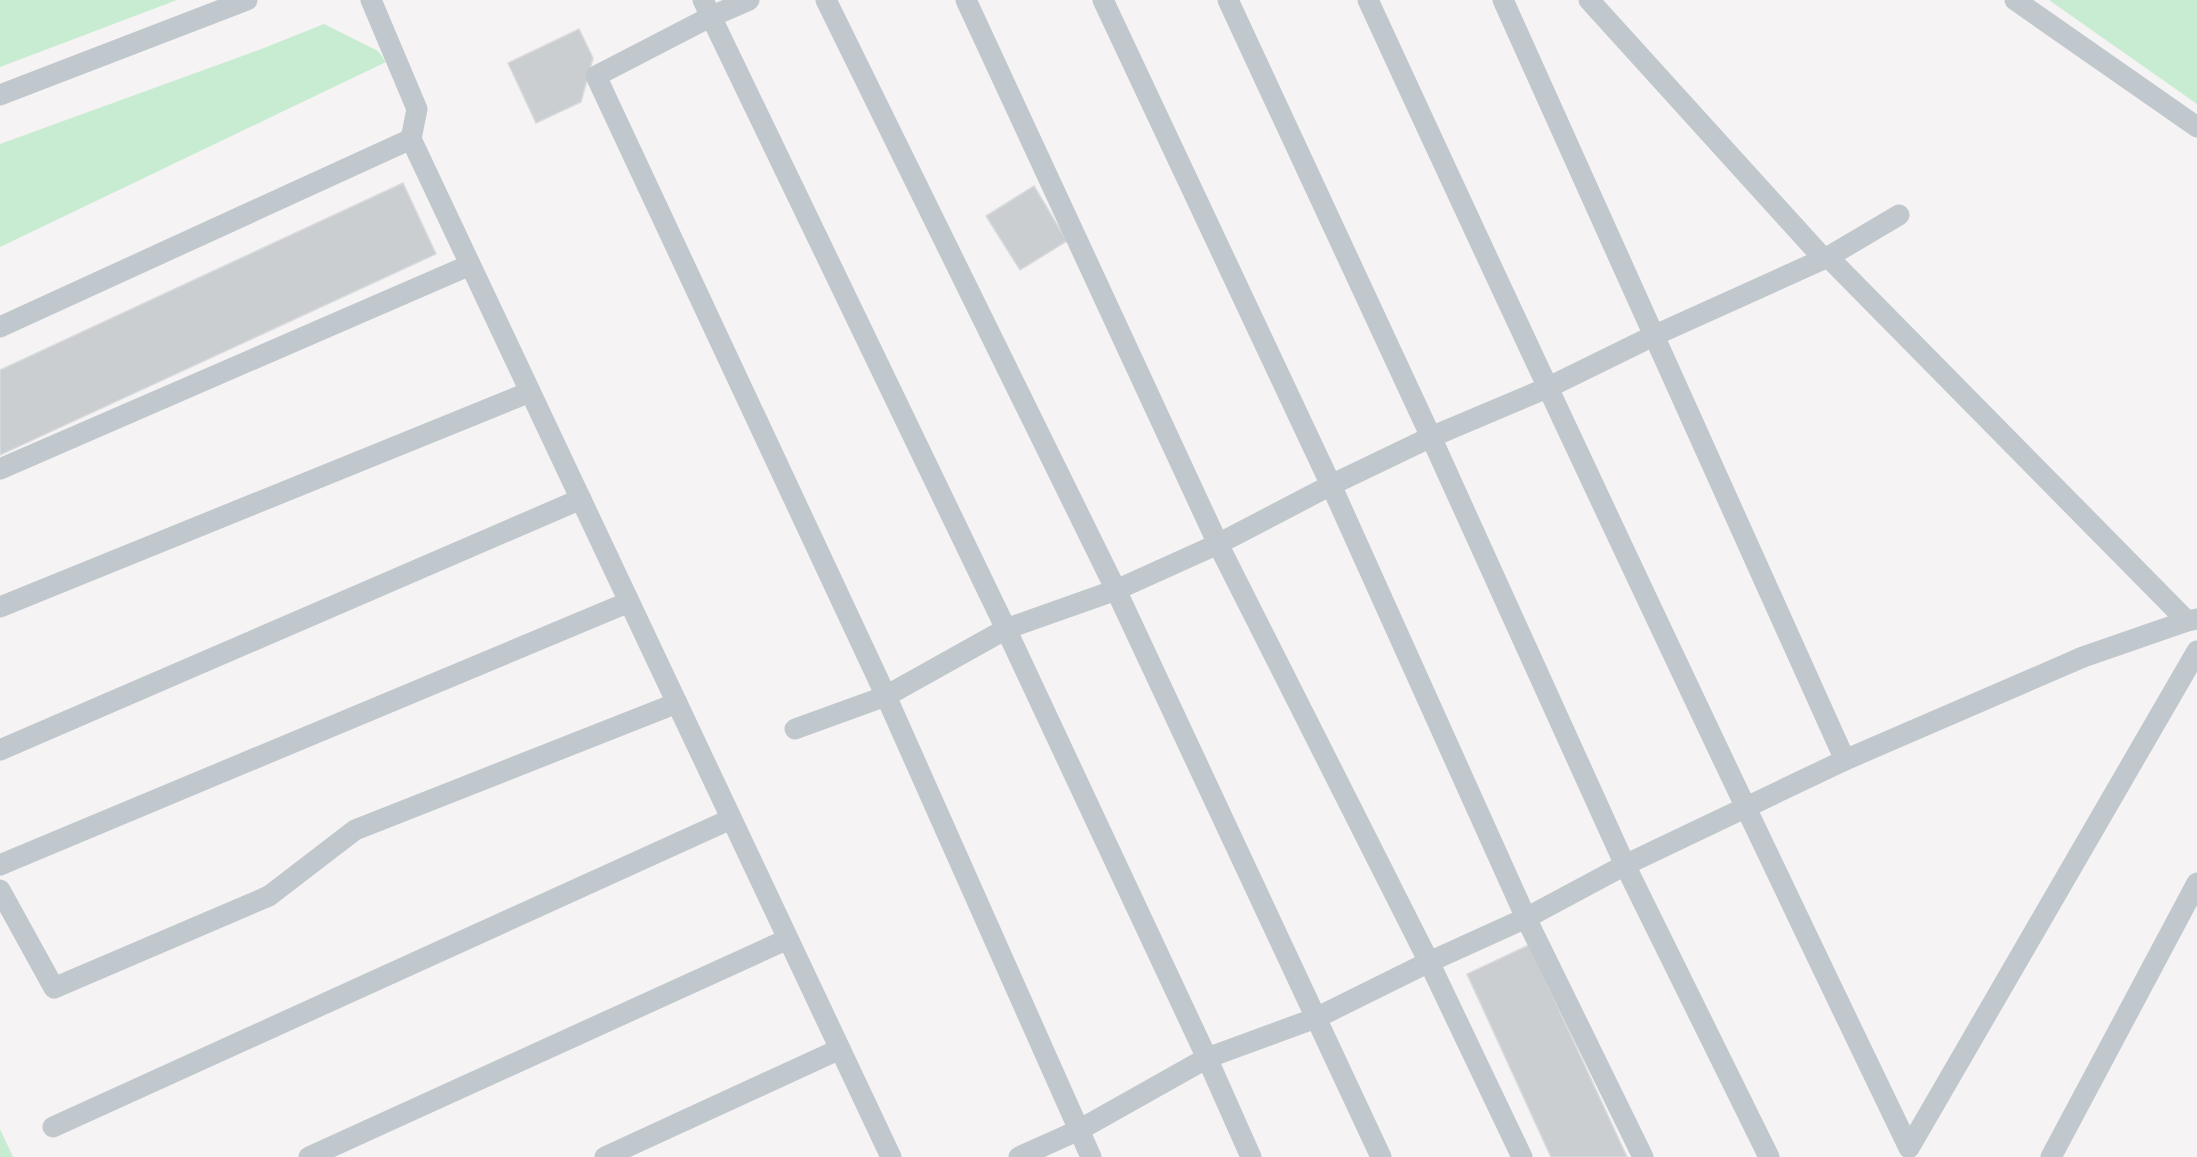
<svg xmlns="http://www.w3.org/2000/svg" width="2197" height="1157" font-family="Commissioner,sans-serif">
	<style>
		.green { fill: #c8ecd2 }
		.building { fill: #caced1; stroke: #d8dadd; stroke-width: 1.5 }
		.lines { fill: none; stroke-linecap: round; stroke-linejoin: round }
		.lane { stroke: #c0c8cd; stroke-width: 21 }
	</style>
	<rect width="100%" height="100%" fill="#f5f3f3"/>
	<!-- green -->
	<g class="green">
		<polygon points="0,0 177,0 0,67"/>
		<polygon points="2049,0 2197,0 2197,104"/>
		<polygon points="324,24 378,51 386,62 0,247 0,144 264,48"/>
		<polygon points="0,1129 13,1157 0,1157"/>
	</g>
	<!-- building -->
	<g class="building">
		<polygon points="579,29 593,58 581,102 536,123 508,63"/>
		<polygon points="403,183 436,254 0,455 0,370"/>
		<polygon points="1034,186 1067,241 1020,270 986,216"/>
		<polygon points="1529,945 1627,1157 1551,1157 1467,974"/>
	</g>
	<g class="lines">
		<!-- lane -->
		<g class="lane">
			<polyline points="371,0 417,109 411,139 891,1157"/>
			<polyline points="703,0 1006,629 1207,1058 1251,1157"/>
			<polyline points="749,0 710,17 596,76 886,696 1091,1157"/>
			<polyline points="826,0 1116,590 1381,1157"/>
			<polyline points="966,0 1218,544 1429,962 1522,1157"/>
			<polyline points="1103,0 1331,485 1526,918 1643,1157"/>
			<polyline points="1228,0 1431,437 1625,865 1769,1157"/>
			<path d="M1368 0C1545 384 1725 767 1909 1148L2197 651"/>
			<polyline points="1503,0 1845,760"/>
			<polyline points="1589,0 1824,259"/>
			<polyline points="2015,0 2197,127"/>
			<polyline points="0,95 247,0"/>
			<polyline points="1828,257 2187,621"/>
			<polyline points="0,327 411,139"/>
			<polyline points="0,469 470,265"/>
			<polyline points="0,607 530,392"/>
			<polyline points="795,729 886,696 1006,629 1116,590 1218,544 1331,485 1431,437 1547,388 1653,336 1828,257 1899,215"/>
			<polyline points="0,750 581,499"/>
			<polyline points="0,865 629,602"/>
			<polyline points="0,890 54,988 269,896 355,830 677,703"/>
			<polyline points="53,1127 731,819"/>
			<polyline points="309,1157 788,939"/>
			<polyline points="605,1157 840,1049"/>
			<polyline points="1019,1157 1079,1130 1207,1058 1316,1018 1429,962 1526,918 1625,865 1845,760 2083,657 2187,621 2197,619"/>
			<polyline points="2051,1157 2197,883"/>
		</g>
	</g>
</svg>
